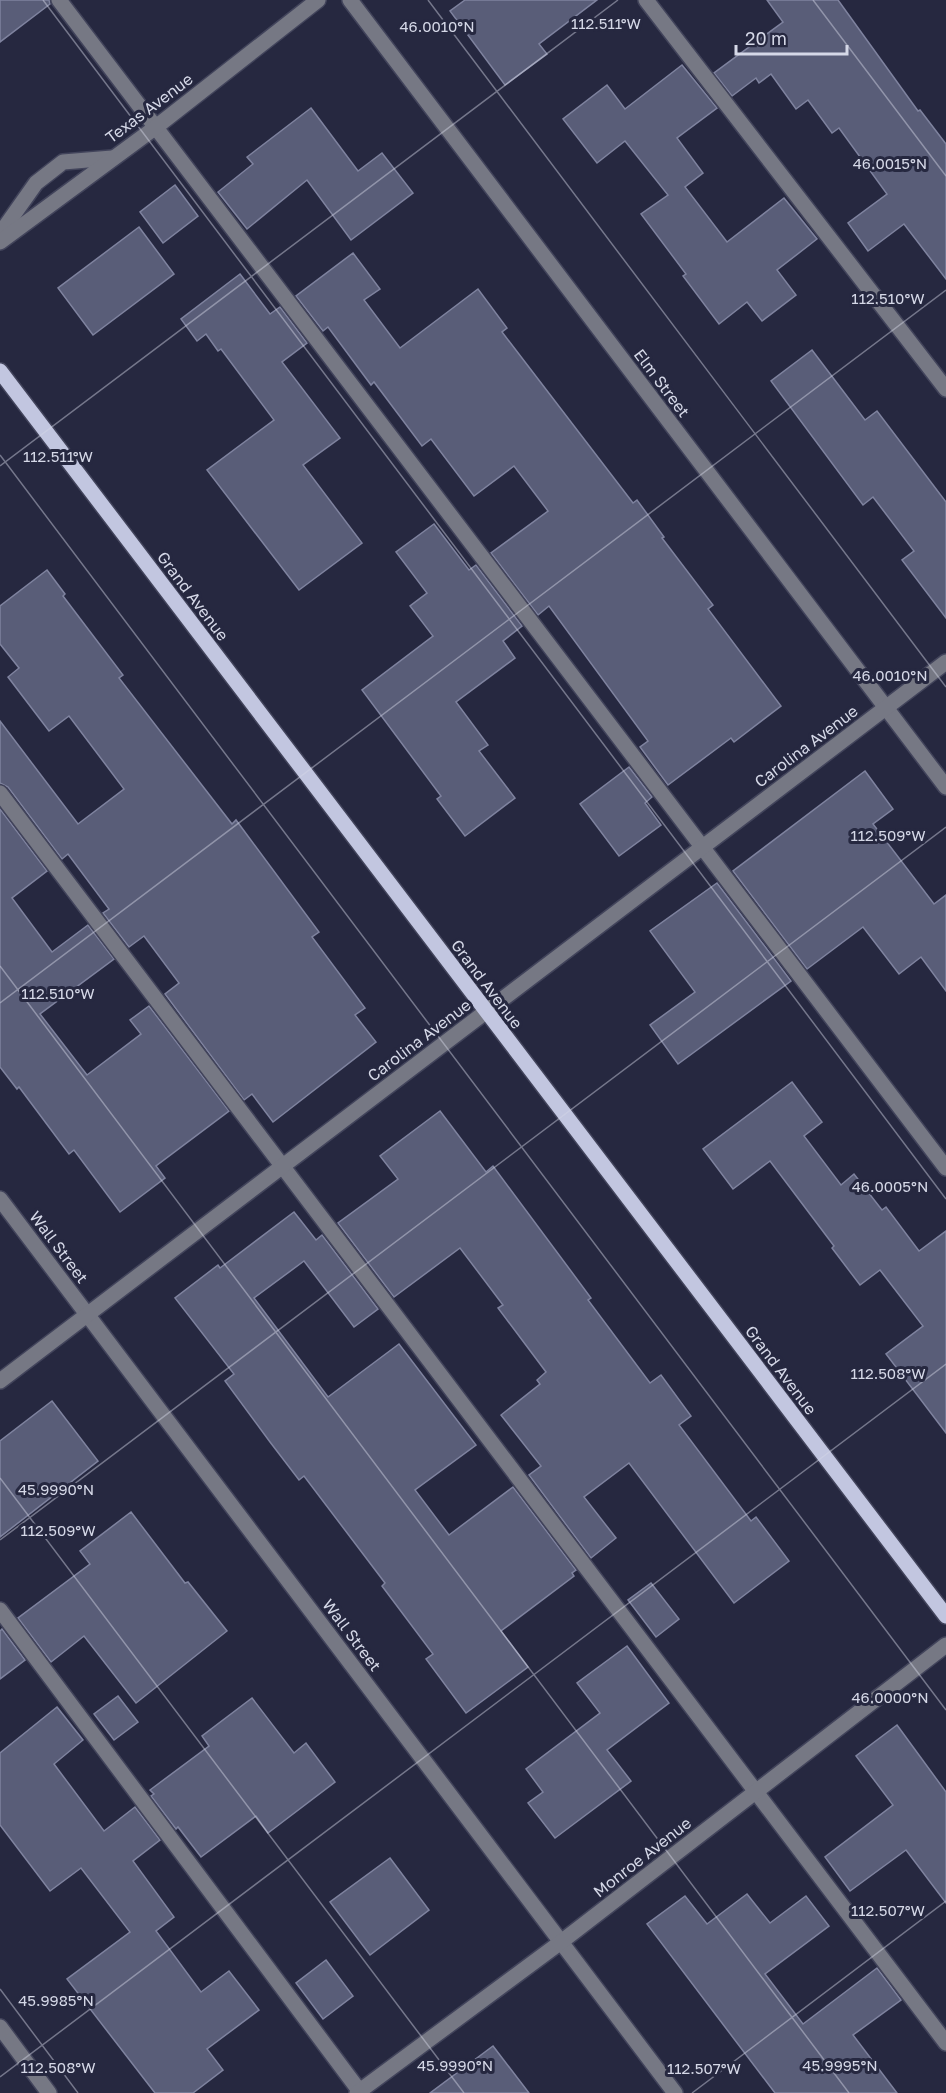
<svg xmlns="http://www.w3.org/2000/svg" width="946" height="2093" font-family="'Golos Text',sans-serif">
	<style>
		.building { fill: #595d78; stroke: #7f839f; stroke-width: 1.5 }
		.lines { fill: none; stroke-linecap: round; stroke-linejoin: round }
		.minor-casing { stroke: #42445b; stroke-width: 18 }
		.major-casing { stroke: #42445b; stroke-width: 18 }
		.minor { stroke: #767884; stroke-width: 15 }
		.major { stroke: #c2c6e0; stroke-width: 15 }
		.ticks { fill: none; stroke: #d5d8e7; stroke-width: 1.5; stroke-opacity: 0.45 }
		.labels { text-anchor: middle; stroke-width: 6; stroke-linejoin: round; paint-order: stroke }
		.street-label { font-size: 16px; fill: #d5d8e7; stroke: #262840 }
		.ticks-label { font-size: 15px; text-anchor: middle; fill: #d5d8e7; stroke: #262840; stroke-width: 6; stroke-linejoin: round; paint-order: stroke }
	</style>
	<rect width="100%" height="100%" fill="#262840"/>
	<!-- building -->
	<g class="building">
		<polygon points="0,0 49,0 50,4 0,42"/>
		<polygon points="465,0 597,0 539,44 547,54 505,85 450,11"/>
		<polygon points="767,0 838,0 918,111 920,110 946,144 946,279 904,224 868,251 848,223 887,194 839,128 832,133 808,100 796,109 771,74 759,83 756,78 732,96 714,73 783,22"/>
		<polygon points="682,65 717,108 677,138 703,173 685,187 727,242 784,198 817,239 777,270 796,295 762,321 747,302 719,324 683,276 686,274 641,214 668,195 625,141 597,163 563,119 607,85 625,109"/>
		<polygon points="311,108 358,171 382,153 413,193 351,240 307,180 247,229 218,192 253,164 247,157"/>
		<polygon points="175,185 198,216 163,243 140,212"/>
		<polygon points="139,227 174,274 93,335 58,288"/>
		<polygon points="353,253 380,289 364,300 400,348 478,289 507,328 502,332 633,503 637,500 664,537 662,538 713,605 708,609 781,706 734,742 731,738 668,785 640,747 648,741 549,606 538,615 491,553 548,511 514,466 474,496 431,439 422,446 374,382 371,385 328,327 323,331 296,296"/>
		<polygon points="240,274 270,314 280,307 307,343 282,362 340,438 303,465 362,543 299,590 207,470 274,420 221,349 218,351 206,334 197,341 181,319"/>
		<polygon points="812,350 865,420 877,411 946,502 946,618 902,560 914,551 873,497 863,505 771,381"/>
		<polygon points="434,524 469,570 476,565 522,626 503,641 515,658 456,702 488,745 479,751 515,798 465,836 437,799 441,796 362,690 433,636 410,606 427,593 396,552"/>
		<polygon points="47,570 65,594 63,596 123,675 119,678 232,824 236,820 319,932 312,937 365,1008 355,1015 376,1042 273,1122 252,1094 244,1100 165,994 179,983 144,936 129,947 103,913 109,909 68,854 62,859 8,787 0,783 0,721 78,824 124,789 69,716 49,731 8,677 19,668 0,644 0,606"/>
		<polygon points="629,767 652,797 645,803 661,825 619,856 580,804"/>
		<polygon points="865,771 893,809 873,824 934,904 946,895 946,991 921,957 899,974 863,927 807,969 733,871"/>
		<polygon points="0,809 47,871 12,898 52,952 88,925 114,959 40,1014 87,1075 141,1034 130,1020 149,1006 229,1111 156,1166 165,1178 120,1212 74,1150 69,1154 19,1087 17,1089 0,1067"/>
		<polygon points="717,883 791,981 678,1064 650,1025 695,992 650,931"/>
		<polygon points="792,1082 822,1122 804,1136 841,1185 854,1174 882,1210 886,1207 919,1251 946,1231 946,1433 886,1354 923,1326 880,1270 860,1285 832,1248 834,1246 770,1161 733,1189 703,1149"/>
		<polygon points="440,1111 486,1172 493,1166 591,1298 588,1300 650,1383 661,1375 691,1416 679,1425 751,1521 756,1517 789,1561 734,1603 629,1463 584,1497 616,1538 591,1558 529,1475 541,1466 501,1415 540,1384 537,1380 546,1372 498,1308 503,1305 460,1248 394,1297 338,1223 398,1179 380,1156"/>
		<polygon points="294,1212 316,1240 322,1235 378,1309 354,1327 304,1261 254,1298 328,1397 399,1344 476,1445 415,1490 449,1535 513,1487 576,1570 572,1573 574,1576 501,1631 528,1667 466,1713 426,1659 433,1654 382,1586 385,1583 304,1476 299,1480 270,1442 225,1381 234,1374 175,1298 218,1265 220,1268"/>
		<polygon points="52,1401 98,1461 0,1537 0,1441"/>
		<polygon points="131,1512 185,1583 188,1582 227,1631 136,1703 84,1636 51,1662 18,1618 90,1564 80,1551"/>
		<polygon points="651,1583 679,1619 656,1637 628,1600"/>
		<polygon points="2,1629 25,1660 0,1679 0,1631"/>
		<polygon points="627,1646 669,1703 607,1750 631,1781 555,1838 528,1803 543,1792 526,1769 600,1713 577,1683"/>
		<polygon points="118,1696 138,1722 114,1740 94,1714"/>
		<polygon points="252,1698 294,1753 306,1743 335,1782 268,1833 256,1816 201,1857 178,1827 176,1829 151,1796 154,1794 150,1790 209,1746 202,1736"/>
		<polygon points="57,1707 83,1740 54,1764 104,1831 135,1807 160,1840 133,1861 174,1917 156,1931 201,1992 229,1971 259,2010 207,2049 223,2070 193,2093 155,2093 67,1979 130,1932 81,1868 50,1891 0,1825 0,1753"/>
		<polygon points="897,1725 946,1792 946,1903 906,1850 850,1891 825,1857 893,1805 856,1756"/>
		<polygon points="390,1858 429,1910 370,1955 330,1902"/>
		<polygon points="747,1894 770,1923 806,1896 829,1926 765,1974 803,2024 877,1968 901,2000 853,2035 897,2093 775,2093 647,1924 685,1896 707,1924"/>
		<polygon points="326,1960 353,1996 323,2019 296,1983"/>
		<polygon points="493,2046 529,2093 430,2093"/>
	</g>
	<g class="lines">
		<defs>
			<g id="minor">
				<polyline points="59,0 946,1168"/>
				<polyline points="350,0 946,787"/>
				<polyline points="646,0 946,389"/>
				<polyline points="0,234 36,183 63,162 112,158"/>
				<polyline points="0,242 156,127 318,0"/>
				<polyline points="0,793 946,2043"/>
				<polyline points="0,1199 675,2093"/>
				<polyline points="0,1381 946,662"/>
				<polyline points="0,1610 361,2093"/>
				<polyline points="0,2027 49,2093"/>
				<polyline points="357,2093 561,1942 946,1645"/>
			</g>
			<polyline id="major" points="0,371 946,1616"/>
		</defs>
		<!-- minor casing -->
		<use href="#minor" class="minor-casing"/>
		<!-- major casing -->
		<use href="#major" class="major-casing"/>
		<!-- minor -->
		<use href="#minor" class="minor"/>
		<!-- major -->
		<use href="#major" class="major"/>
	</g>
	<!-- ticks -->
	<path class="ticks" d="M43 0 946 1199M428 0 946 687M813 0 946 176M0 455 946 1710M0 466 618 0M0 966 849 2093M0 1003 946 290M0 1478 464 2093M0 1540 946 827M0 1989 78 2093M0 2077 946 1364M692 2093 946 1901"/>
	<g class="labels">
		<!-- street labels -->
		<g class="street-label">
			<text transform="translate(149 108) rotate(-37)" y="6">Texas Avenue</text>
			<text transform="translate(662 383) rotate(53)" y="6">Elm Street</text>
			<text transform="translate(193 596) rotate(53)" y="6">Grand Avenue</text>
			<text transform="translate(806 746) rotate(-37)" y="6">Carolina Avenue</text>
			<text transform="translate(487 984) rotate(53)" y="6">Grand Avenue</text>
			<text transform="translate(419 1040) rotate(-37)" y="6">Carolina Avenue</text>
			<text transform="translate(59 1247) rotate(53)" y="6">Wall Street</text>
			<text transform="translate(781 1370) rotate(53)" y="6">Grand Avenue</text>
			<text transform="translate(352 1635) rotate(53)" y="6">Wall Street</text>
			<text transform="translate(642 1857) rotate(-38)" y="6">Monroe Avenue</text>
		</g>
	</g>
	<g class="ticks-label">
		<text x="606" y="29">112.511°W</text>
		<text x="437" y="32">46.0010°N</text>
		<text x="890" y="169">46.0015°N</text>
		<text x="888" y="304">112.510°W</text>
		<text x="58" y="462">112.511°W</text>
		<text x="890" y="681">46.0010°N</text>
		<text x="888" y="841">112.509°W</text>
		<text x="58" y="999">112.510°W</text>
		<text x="890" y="1192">46.0005°N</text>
		<text x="888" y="1379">112.508°W</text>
		<text x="56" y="1495">45.9990°N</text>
		<text x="58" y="1536">112.509°W</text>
		<text x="890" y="1703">46.0000°N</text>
		<text x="888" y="1916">112.507°W</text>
		<text x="56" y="2006">45.9985°N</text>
		<text x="455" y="2071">45.9990°N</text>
		<text x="840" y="2071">45.9995°N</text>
		<text x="58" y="2073">112.508°W</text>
		<text x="704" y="2074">112.507°W</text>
	</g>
	<!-- scale -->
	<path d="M736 45v9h111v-9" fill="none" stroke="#d5d8e7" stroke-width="3"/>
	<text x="745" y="45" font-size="18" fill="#d5d8e7" stroke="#262840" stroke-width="4.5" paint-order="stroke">20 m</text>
</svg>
